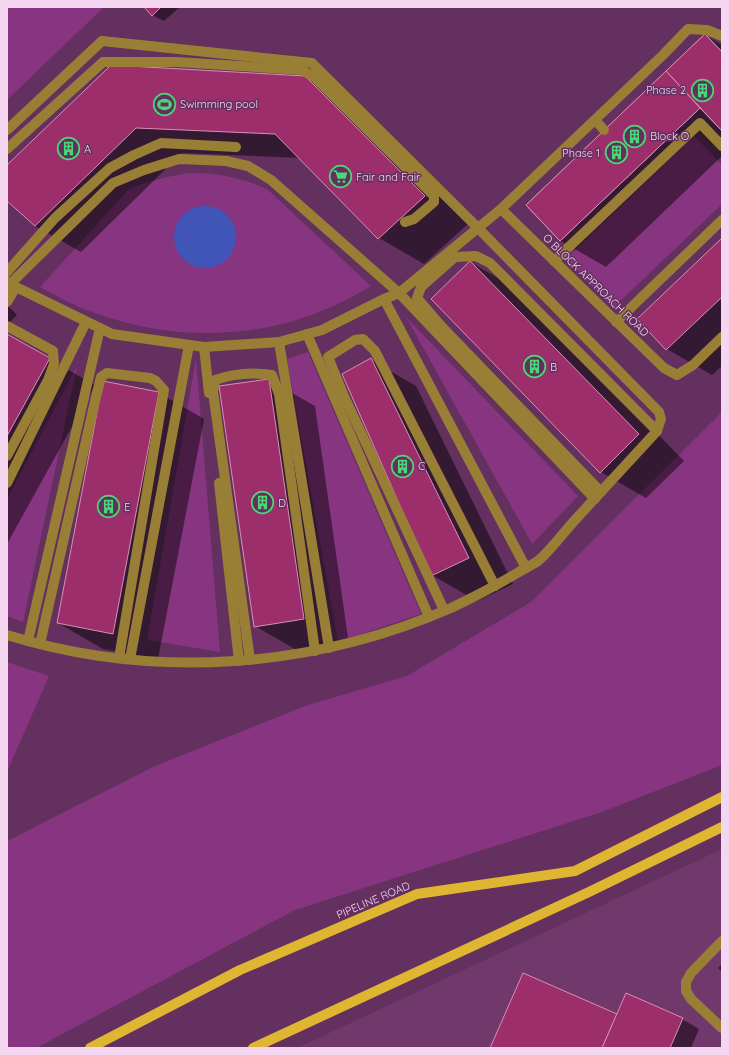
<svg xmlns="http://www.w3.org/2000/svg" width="729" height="1055" font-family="Quicksand,sans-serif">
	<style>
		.built { fill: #71386c }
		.green { fill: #873581 }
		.water { fill: #4055b7 }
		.shadow { fill: #0007 }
		.building { fill: #9c2f6b; stroke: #d890b1 }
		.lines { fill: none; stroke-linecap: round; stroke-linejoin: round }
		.minor { stroke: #987f35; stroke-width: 10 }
		.major { stroke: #dfb632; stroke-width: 10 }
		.labels { text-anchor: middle; stroke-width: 3; stroke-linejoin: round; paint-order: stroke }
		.poi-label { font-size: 11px; fill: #f5d6f1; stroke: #63305f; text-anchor: start }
		.street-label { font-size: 11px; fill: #f5d6f1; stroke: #63305f }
	</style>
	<rect width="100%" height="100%" fill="#63305f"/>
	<!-- built -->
	<polygon class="built" points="722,849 722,1048 297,1048"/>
	<!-- green -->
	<g class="green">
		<polygon points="7,7 104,7 7,100"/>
		<polygon points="694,136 722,165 722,204 613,308 566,259"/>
		<path d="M189 173C219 173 239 177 267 189L371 286C354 296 337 305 319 312 247 341 164 339 92 312 74 306 57 296 40 287L129 189C149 181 168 176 189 173Z"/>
		<polygon points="406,317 578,496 532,544"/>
		<polygon points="308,352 421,614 338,642 287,359"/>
		<polygon points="196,359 220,652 147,640"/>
		<polygon points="77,366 23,622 7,616 7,499"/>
		<polygon points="722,412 722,765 602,812 295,910 36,1048 7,1048 7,841 155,766 308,705 407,676 531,602"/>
		<polygon points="7,662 49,676 7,772"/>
	</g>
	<!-- water -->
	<circle class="water" cx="205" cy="237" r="31"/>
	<!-- shadow -->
	<g class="shadow">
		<polygon points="145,7 180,7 164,21 152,15"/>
		<polygon points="705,35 722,45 722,156 606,267 561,241 527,205"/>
		<polygon points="305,77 350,103 470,222 424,264 379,238 301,158 182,153 81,252 35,226 7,199 7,167"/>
		<polygon points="722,240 722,366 712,375 667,349 639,319"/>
		<polygon points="470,262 515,288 684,461 646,498 601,472"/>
		<polygon points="7,305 17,315 7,325"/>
		<polygon points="7,335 95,385 7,544"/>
		<polygon points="371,360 416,386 513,584 477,601 432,575"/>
		<polygon points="269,380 315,406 349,645 300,652 255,626"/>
		<polygon points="159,393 204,419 158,659 103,649 58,623"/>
		<polygon points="722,964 722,972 718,968"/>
		<polygon points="617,1015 682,1019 699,1029 691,1048 491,1048"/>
	</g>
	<!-- building -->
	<g class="building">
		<polygon points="144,7 161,7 152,16"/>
		<polygon points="705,34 722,52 722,131 700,108 560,241 526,205"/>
		<polygon points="705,34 722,52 722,131 666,71"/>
		<polygon points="111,65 305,76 425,196 378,239 275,134 136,128 35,226 7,201 7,165"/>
		<polygon points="666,71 700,108 560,241 526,205"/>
		<polygon points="722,238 722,297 666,350 637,319"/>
		<polygon points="470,261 639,434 600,473 431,299"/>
		<polygon points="7,334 50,358 7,436"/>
		<polygon points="371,358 469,558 431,576 342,374"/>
		<polygon points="269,379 304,619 254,627 219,386"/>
		<polygon points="103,381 159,392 113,634 57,623"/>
		<polygon points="523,973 617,1014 602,1048 490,1048"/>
		<polygon points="626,993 683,1018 670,1048 602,1048"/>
	</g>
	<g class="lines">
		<!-- minor -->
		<g class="minor">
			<polyline points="595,120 604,130"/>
			<path d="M7 130 102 41 312 63 478 228 659 412 661 419 657 431C629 461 602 491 575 520 564 532 550 551 538 561 532 565 525 568 519 572 497 585 474 597 451 608 311 669 153 680 7 635"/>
			<polyline points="7,149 103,62 177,62 301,70 313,76 434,196 434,202 414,219 405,222"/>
			<polyline points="501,209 664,368 677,375 693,365 722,337"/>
			<polyline points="554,261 700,123 722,146"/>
			<polyline points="7,272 55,218 110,168 134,155 161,143 236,147"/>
			<polyline points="7,281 16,287 112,334 204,347 279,342 322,330 384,299 399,293 501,209 663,55 688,29 707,30 722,36"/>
			<polyline points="7,287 113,183 144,170 179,159 226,161 248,166 271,180 399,293 595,499"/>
			<polyline points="384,299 526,568"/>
			<polyline points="7,302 16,287"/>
			<polyline points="616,322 722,220"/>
			<polyline points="7,326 53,351 54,364 48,380 7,456"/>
			<polyline points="307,334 429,617"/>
			<polyline points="279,342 329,648"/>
			<polyline points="204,347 209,393"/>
			<polyline points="7,483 86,322"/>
			<polyline points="219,483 239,661"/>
			<polyline points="601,492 442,327 417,298 421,287 455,257 476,256 490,263 657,431"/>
			<polyline points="444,610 343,394 328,357 355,340 363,339 375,351 495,586"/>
			<polyline points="28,641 100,328"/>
			<polyline points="40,644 95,401 101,377 107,373 150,378 156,381 164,390 119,658"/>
			<polyline points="130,659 189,345"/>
			<path d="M250 660 213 392 215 380C232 374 253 372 272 375L279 394 315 651"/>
			<polyline points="722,941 691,973 686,982 686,991 691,999 722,1028"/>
		</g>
		<!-- major -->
		<g class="major">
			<polyline points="90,1048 240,970 417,894 575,871 722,797"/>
			<polyline points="253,1048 589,892 722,827"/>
		</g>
	</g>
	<!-- icons -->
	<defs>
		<symbol id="building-ring" viewBox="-11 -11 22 22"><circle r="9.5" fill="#63305f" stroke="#4bd677" stroke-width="1.5"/><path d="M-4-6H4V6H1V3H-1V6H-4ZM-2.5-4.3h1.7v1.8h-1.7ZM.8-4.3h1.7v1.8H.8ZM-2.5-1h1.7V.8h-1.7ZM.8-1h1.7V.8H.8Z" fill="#4bd677"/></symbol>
		<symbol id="stadium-ring" viewBox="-11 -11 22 22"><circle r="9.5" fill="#63305f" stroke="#4bd677" stroke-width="1.5"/><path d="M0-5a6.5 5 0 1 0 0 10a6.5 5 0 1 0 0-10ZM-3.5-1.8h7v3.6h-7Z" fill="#4bd677"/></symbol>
		<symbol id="supermarket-ring" viewBox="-11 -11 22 22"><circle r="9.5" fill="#63305f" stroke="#4bd677" stroke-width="1.5"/><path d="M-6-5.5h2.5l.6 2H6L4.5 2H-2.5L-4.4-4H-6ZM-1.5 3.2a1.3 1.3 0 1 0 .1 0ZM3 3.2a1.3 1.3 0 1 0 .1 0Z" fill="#4bd677"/></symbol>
	</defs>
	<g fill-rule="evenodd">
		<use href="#building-ring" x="690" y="78" width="25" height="25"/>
		<use href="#stadium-ring" x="152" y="92" width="25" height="25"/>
		<use href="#building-ring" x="622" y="124" width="25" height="25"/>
		<use href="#building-ring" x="56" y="136" width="25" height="25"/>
		<use href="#building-ring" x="604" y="140" width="25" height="25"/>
		<use href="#supermarket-ring" x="328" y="164" width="25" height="25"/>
		<use href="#building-ring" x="522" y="354" width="25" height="25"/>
		<use href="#building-ring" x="390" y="454" width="25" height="25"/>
		<use href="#building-ring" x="250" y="490" width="25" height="25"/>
		<use href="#building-ring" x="96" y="494" width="25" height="25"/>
	</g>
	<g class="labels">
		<!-- poi labels -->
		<g class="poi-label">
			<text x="686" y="94" text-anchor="end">Phase 2</text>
			<text x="180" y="108">Swimming pool</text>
			<text x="650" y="140">Block O</text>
			<text x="84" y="153">A</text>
			<text x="600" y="157" text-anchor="end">Phase 1</text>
			<text x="356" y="181">Fair and Fair</text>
			<text x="550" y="371">B</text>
			<text x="418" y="470">C</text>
			<text x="278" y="507">D</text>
			<text x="124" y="511">E</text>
		</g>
		<!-- street labels -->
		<g class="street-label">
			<text transform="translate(596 285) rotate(44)" y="4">O BLOCK APPROACH ROAD</text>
			<text transform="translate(373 900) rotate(-23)" y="4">PIPELINE ROAD</text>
		</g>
	</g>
	<!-- border -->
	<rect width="729" height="1055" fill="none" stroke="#f5d6f1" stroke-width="16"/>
</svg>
